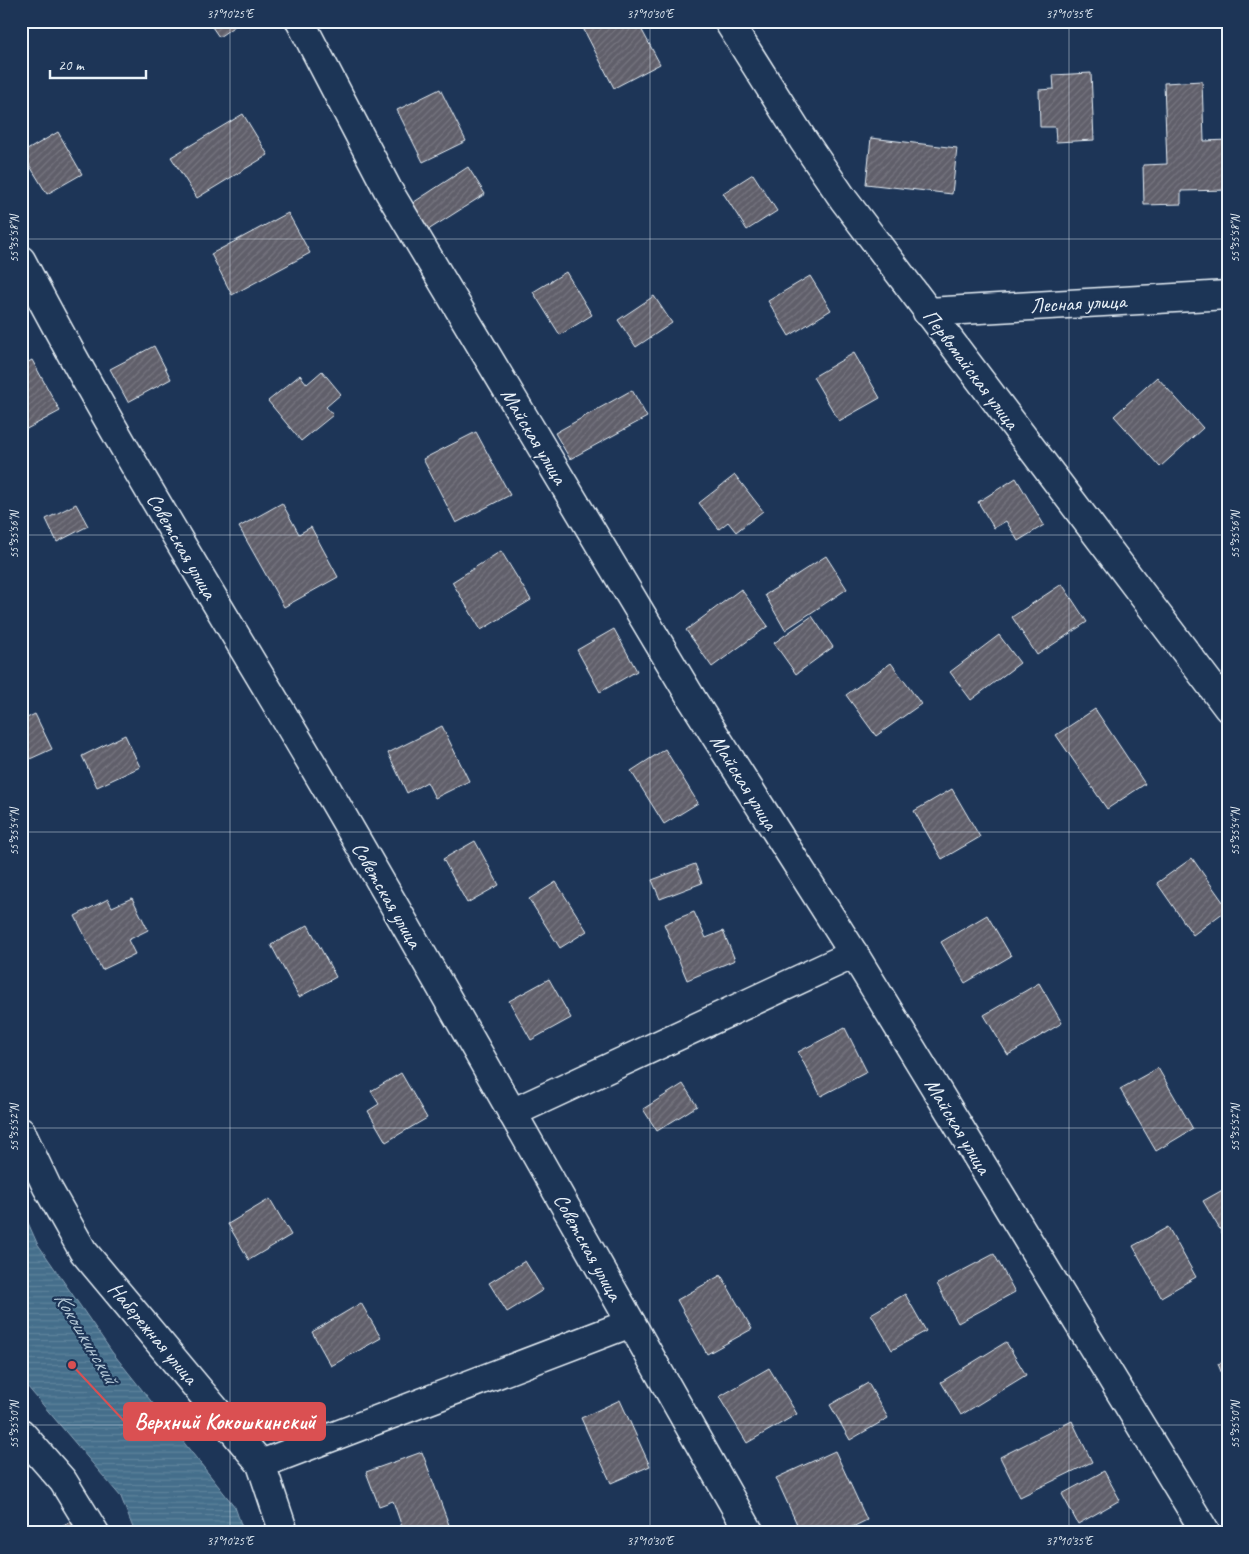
<svg xmlns="http://www.w3.org/2000/svg" width="1249" height="1554" font-family="Caveat,sans-serif">
	<style>
		.water { fill: url(#water-rules); stroke: #86a2b7 }
		.building { fill: url(#building-hatch); stroke: #e8f1f8 }
		.lines { fill: none; stroke-linecap: round; stroke-linejoin: round }
		.minor-casing { stroke: #e8f1f8; stroke-width: 31 }
		.minor { stroke: #1d3557; stroke-width: 28 }
		.ticks { fill: none; stroke: #e8f1f8; stroke-width: 1; stroke-opacity: 0.45 }
		.labels { text-anchor: middle; stroke-width: 4.5; stroke-linejoin: round; paint-order: stroke }
		.street-label { font-size: 21px; fill: #e8f1f8; stroke: #1d3557 }
		.water-label { font-size: 22px; font-style: italic; fill: #afc3d2; stroke: #1d3557 }
		.leader { fill: none; stroke: #da5052; stroke-width: 2 }
		.callout-dot { fill: #da5052; stroke: #1d3557; stroke-width: 2 }
		.callout { fill: #da5052; stroke: #da5052; stroke-width: 2 }
		.callout-label { font-size: 22px; text-anchor: middle; font-weight: bold; fill: #fff }
		.neatline { fill: none; stroke: #e8f1f8; stroke-width: 2 }
		.ticks-label { font-size: 12px; text-anchor: middle; fill: #e8f1f8 }
	</style>
	<defs>
		<pattern id="water-rules" width="6" height="5" patternUnits="userSpaceOnUse" patternTransform="scale(1.25)"><rect width="6" height="5" fill="#446e8b"/><path d="M0 2.5h6" fill="none" stroke="#5f839c"/></pattern>
		<pattern id="building-hatch" width="6" height="6" patternUnits="userSpaceOnUse" patternTransform="scale(1.25)"><rect width="6" height="6" fill="#605f6a"/><path d="M-1 1l2-2M0 6l6-6M5 7l2-2" fill="none" stroke="#777680"/></pattern>
	</defs>
	<rect width="100%" height="100%" fill="#1d3557"/>
	<filter id="ink" filterUnits="userSpaceOnUse"><feTurbulence type="fractalNoise" baseFrequency=".02" numOctaves="2"/><feDisplacementMap in="SourceGraphic" scale="10" xChannelSelector="R" yChannelSelector="G"/><feConvolveMatrix kernelMatrix="1 2 1 2 8 2 1 2 1" color-interpolation-filters="sRGB"/></filter>
	<g filter="url(#ink)">
		<!-- water -->
		<polygon class="water" points="21,1207 37,1243 112,1352 235,1507 244,1533 135,1533 121,1497 21,1379"/>
		<!-- building -->
		<g class="building">
			<polygon points="208,21 242,21 219,37"/>
			<polygon points="595,21 637,21 660,64 614,88 583,28"/>
			<polygon points="1091,73 1094,140 1056,142 1055,127 1040,127 1039,90 1054,89 1053,75"/>
			<polygon points="1202,81 1204,141 1228,140 1228,190 1181,191 1181,204 1144,205 1143,165 1167,164 1164,83"/>
			<polygon points="440,89 466,141 423,162 397,110"/>
			<polygon points="243,114 268,155 197,198 171,157"/>
			<polygon points="58,132 82,174 47,194 22,153"/>
			<polygon points="871,138 957,148 952,194 866,184"/>
			<polygon points="468,167 485,194 425,232 408,206"/>
			<polygon points="753,174 777,211 747,230 723,193"/>
			<polygon points="288,213 310,253 232,295 211,254"/>
			<polygon points="566,272 592,315 560,335 533,292"/>
			<polygon points="810,276 831,310 789,336 768,301"/>
			<polygon points="654,296 672,323 636,347 618,320"/>
			<polygon points="154,346 171,379 128,402 110,369"/>
			<polygon points="854,353 880,398 839,421 813,377"/>
			<polygon points="32,360 60,411 21,432 21,366"/>
			<polygon points="322,371 341,394 326,407 333,415 301,441 268,401 300,375 307,384"/>
			<polygon points="1157,377 1203,428 1160,467 1114,416"/>
			<polygon points="632,390 647,417 570,459 555,433"/>
			<polygon points="476,432 510,495 456,523 423,459"/>
			<polygon points="735,475 763,511 736,532 728,522 719,529 699,503"/>
			<polygon points="1016,478 1044,525 1018,541 1006,521 994,528 978,502"/>
			<polygon points="282,503 299,534 311,527 338,577 284,607 239,527"/>
			<polygon points="76,504 88,526 57,542 46,519"/>
			<polygon points="501,551 531,600 481,630 452,582"/>
			<polygon points="826,556 847,589 785,630 765,595"/>
			<polygon points="1062,584 1087,622 1037,655 1012,617"/>
			<polygon points="741,589 768,626 712,667 686,630"/>
			<polygon points="812,616 833,647 796,674 774,643"/>
			<polygon points="614,629 637,671 600,692 577,650"/>
			<polygon points="999,635 1020,663 971,700 950,672"/>
			<polygon points="891,663 921,704 876,736 846,695"/>
			<polygon points="1095,709 1145,784 1107,809 1056,735"/>
			<polygon points="35,714 52,749 21,763 21,721"/>
			<polygon points="442,726 469,781 435,798 427,782 407,793 388,753"/>
			<polygon points="125,735 140,767 97,787 82,756"/>
			<polygon points="665,749 698,803 664,824 631,771"/>
			<polygon points="952,789 980,837 942,859 914,811"/>
			<polygon points="475,841 499,885 467,903 443,859"/>
			<polygon points="1192,858 1228,909 1193,935 1157,883"/>
			<polygon points="695,864 702,883 660,899 652,880"/>
			<polygon points="556,882 587,931 560,948 529,899"/>
			<polygon points="132,898 148,930 128,940 135,954 102,970 75,916 108,899 112,907"/>
			<polygon points="694,912 706,938 723,931 735,960 687,980 664,924"/>
			<polygon points="987,915 1011,956 965,983 941,942"/>
			<polygon points="308,925 336,977 299,997 271,945"/>
			<polygon points="549,979 571,1018 531,1040 509,1001"/>
			<polygon points="1039,983 1062,1023 1008,1055 984,1015"/>
			<polygon points="845,1028 867,1072 821,1096 798,1052"/>
			<polygon points="1158,1068 1193,1129 1156,1151 1120,1089"/>
			<polygon points="401,1073 427,1118 386,1142 368,1111 379,1104 371,1091"/>
			<polygon points="683,1084 697,1106 657,1131 643,1109"/>
			<polygon points="1228,1187 1228,1243 1203,1201"/>
			<polygon points="270,1199 291,1235 249,1260 228,1224"/>
			<polygon points="1168,1227 1196,1277 1161,1297 1133,1246"/>
			<polygon points="994,1254 1015,1292 958,1323 937,1284"/>
			<polygon points="525,1261 543,1290 507,1312 489,1283"/>
			<polygon points="721,1275 752,1329 707,1354 677,1300"/>
			<polygon points="905,1294 926,1331 892,1350 871,1314"/>
			<polygon points="361,1303 381,1338 331,1366 312,1332"/>
			<polygon points="1006,1342 1026,1375 961,1415 941,1382"/>
			<polygon points="1228,1360 1228,1388 1218,1364"/>
			<polygon points="769,1368 797,1414 747,1443 719,1397"/>
			<polygon points="868,1383 888,1418 850,1440 830,1405"/>
			<polygon points="620,1400 650,1466 611,1483 581,1418"/>
			<polygon points="1072,1421 1092,1462 1020,1497 1000,1457"/>
			<polygon points="835,1451 867,1520 840,1533 801,1533 776,1478"/>
			<polygon points="422,1452 452,1533 404,1533 393,1501 379,1506 366,1472"/>
			<polygon points="1104,1471 1120,1500 1078,1524 1062,1494"/>
			<polygon points="72,1521 78,1533 48,1533"/>
		</g>
		<g class="lines">
			<defs>
				<g id="minor">
					<polyline points="300,21 388,190 692,699 854,954 1206,1533"/>
					<polyline points="728,21 803,140 844,200 1228,708"/>
					<path d="M21 260C116 443 227 618 331 796 473 1040 610 1287 750 1533"/>
					<polyline points="927,312 1228,295"/>
					<polyline points="512,1113 854,954"/>
					<polyline points="21,1132 47,1187 83,1251 261,1464 284,1533"/>
					<polyline points="21,1433 63,1481 95,1533"/>
					<polyline points="261,1464 631,1323"/>
				</g>
			</defs>
			<!-- minor casing -->
			<use href="#minor" class="minor-casing"/>
			<!-- minor -->
			<use href="#minor" class="minor"/>
		</g>
	</g>
	<!-- ticks -->
	<path class="ticks" d="M230 21V1533M650 21V1533M1069 21V1533M21 239H1228M21 535H1228M21 832H1228M21 1128H1228M21 1425H1228"/>
	<g class="labels">
		<!-- street labels -->
		<g class="street-label">
			<text transform="translate(1078 303) rotate(-3)" y="7">Лесная улица</text>
			<text transform="translate(971 369) rotate(53)" y="7">Первомайская улица</text>
			<text transform="translate(534 436) rotate(59)" y="7">Майская улица</text>
			<text transform="translate(182 546) rotate(60)" y="7">Советская улица</text>
			<text transform="translate(744 782) rotate(58)" y="7">Майская улица</text>
			<text transform="translate(387 895) rotate(60)" y="7">Советская улица</text>
			<text transform="translate(958 1126) rotate(59)" y="7">Майская улица</text>
			<text transform="translate(588 1247) rotate(61)" y="7">Советская улица</text>
			<text transform="translate(153 1333) rotate(50)" y="7">Набережная улица</text>
		</g>
		<!-- water labels -->
		<g class="water-label">
			<text transform="translate(87 1337) rotate(59)" y="8">Кокошкинский</text>
		</g>
	</g>
	<!-- callouts -->
	<path class="leader" d="M72 1365L124 1421"/>
	<circle class="callout-dot" cx="72" cy="1365" r="5"/>
	<rect class="callout" x="124" y="1403" width="201" height="37" rx="5"/>
	<g class="callout-label">
		<text x="225" y="1429">Верхний Кокошкинский</text>
	</g>
	<!-- margin -->
	<rect width="1249" height="1554" fill="none" stroke="#1d3557" stroke-width="55"/>
	<!-- scale -->
	<path d="M50 70v8h96v-8" fill="none" stroke="#e8f1f8" stroke-width="2.5"/>
	<text x="58" y="70" font-size="15" fill="#e8f1f8" stroke="#1d3557" stroke-width="4" paint-order="stroke">20 m</text>
	<rect x="28" y="28" width="1194" height="1498" class="neatline"/>
	<g class="ticks-label">
		<text x="230" y="18">37°10'25"E</text>
		<text x="650" y="18">37°10'30"E</text>
		<text x="1069" y="18">37°10'35"E</text>
		<text transform="translate(14 239) rotate(-90)" y="4">55°35'58"N</text>
		<text transform="translate(1235 239) rotate(-90)" y="4">55°35'58"N</text>
		<text transform="translate(14 535) rotate(-90)" y="4">55°35'56"N</text>
		<text transform="translate(1235 535) rotate(-90)" y="4">55°35'56"N</text>
		<text transform="translate(14 832) rotate(-90)" y="4">55°35'54"N</text>
		<text transform="translate(1235 832) rotate(-90)" y="4">55°35'54"N</text>
		<text transform="translate(14 1128) rotate(-90)" y="4">55°35'52"N</text>
		<text transform="translate(1235 1128) rotate(-90)" y="4">55°35'52"N</text>
		<text transform="translate(14 1425) rotate(-90)" y="4">55°35'50"N</text>
		<text transform="translate(1235 1425) rotate(-90)" y="4">55°35'50"N</text>
		<text x="230" y="1545">37°10'25"E</text>
		<text x="650" y="1545">37°10'30"E</text>
		<text x="1069" y="1545">37°10'35"E</text>
	</g>
</svg>
